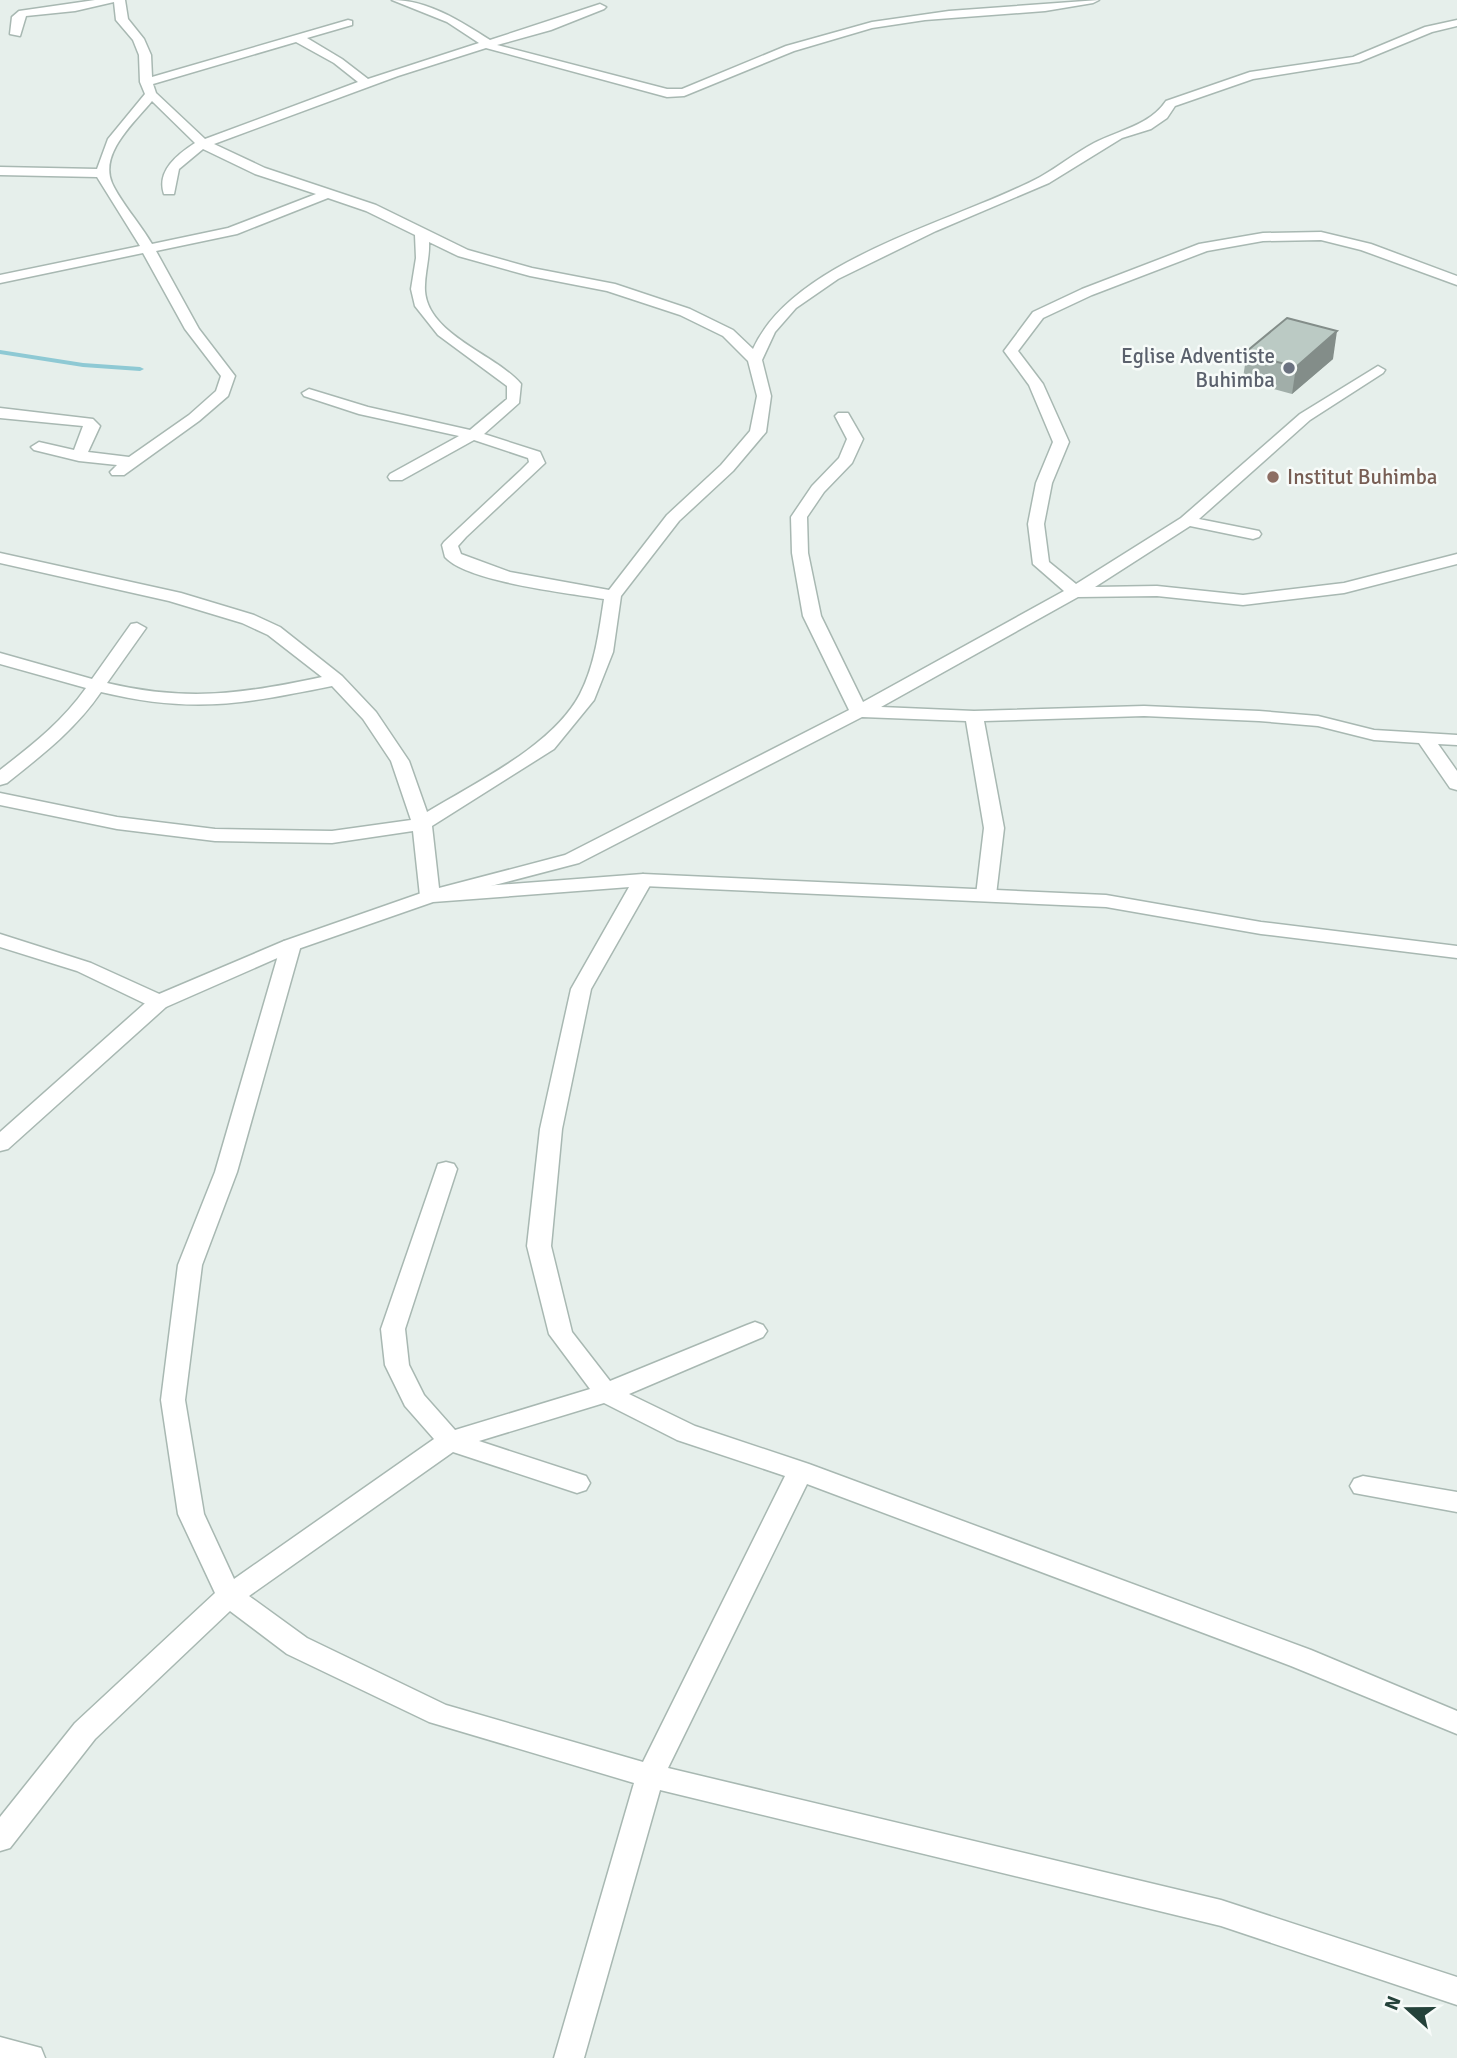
<svg xmlns="http://www.w3.org/2000/svg" width="1457" height="2058" font-family="Signika,sans-serif">
	<style>
		.lines { fill: none; stroke-linecap: round; stroke-linejoin: round }
		.stream { fill: #8ec9d4; fill-rule: evenodd }
		.minor-casing { stroke: #a8b8b2; stroke-width: 3 }
		.tertiary-casing { stroke: #a8b8b2; stroke-width: 3 }
		.minor { fill: #fff; fill-rule: evenodd }
		.tertiary { fill: #fff; fill-rule: evenodd }
		.wall { fill: #a1aea9 }
		.shaded-wall { fill: #838d89 }
		.building { fill: #bbcac4; stroke: #838d89; stroke-width: 2 }
		.worship-dot { fill: #6b7280; stroke: #f7fbf9; stroke-width: 2.5 }
		.education-dot { fill: #8d6e63; stroke: #f7fbf9; stroke-width: 2.5 }
		.labels { text-anchor: middle; stroke-width: 5; stroke-linejoin: round; paint-order: stroke }
		.far-worship-label { font-size: 21px; fill: #5b616d; stroke: #f7fbf9; text-anchor: end }
		.far-education-label { font-size: 21px; fill: #785e54; stroke: #f7fbf9; text-anchor: start }
	</style>
	<rect width="100%" height="100%" fill="#e6efeb"/>
	<g class="lines">
		<!-- stream -->
		<polygon class="stream" points="0,350 83,363 140,367 144,369 140,371 83,367 0,354"/>
		<defs>
			<g id="minor">
				<path d="M95 0H125L128 19 144 39 151 55 152 77 348 20 352 21V25L307 38 342 59 368 79 479 43 447 22 392 0C428 0 460 21 490 40L600 4 606 7 604 9 551 30 497 45 667 89H682L786 46 872 22 949 11 1099 0 1093 3 1045 11 925 20 872 28 794 51 684 96 667 97 486 48 398 76 214 144 265 168 376 205 468 250 532 268 615 284 690 309 733 330 753 349C794 258 956 222 1040 177 1058 167 1075 153 1094 143 1119 130 1149 126 1166 101L1250 72 1353 57 1425 27 1457 20V26L1432 32 1359 62 1253 79 1175 106 1167 118 1151 129 1122 138 1049 183 936 231 838 279 796 308 775 332 762 360 771 396 766 432 733 471 679 521 621 596 613 652 594 700 554 749 432 826 439 888 565 855 849 710 803 616 792 553 791 517 812 486 839 458 847 439 835 416 838 413H848L863 439 852 463 824 492 807 517 808 553 821 616 863 702 1064 591 1033 564 1028 524 1036 483 1053 442 1029 385 1004 351 1033 312 1082 289 1199 244 1263 233 1321 232 1371 244 1457 276V285L1361 250 1321 240 1263 241 1207 251 1092 295 1043 318 1018 351 1043 384 1069 442 1052 483 1044 524 1049 562 1076 584 1181 518 1300 414 1378 366 1385 370 1383 373 1310 420 1199 519 1259 531 1261 534 1259 537 1253 539 1190 526 1095 587 1157 586 1243 595 1344 583 1457 554V564L1344 593 1243 605 1157 596 1078 597 881 707 974 711 1144 706 1259 711 1318 716 1374 730 1457 735V745L1438 744 1457 771V790L1450 788 1419 743 1374 740 1318 726 1259 721 1144 716 984 721 1004 828 996 895 993 899H979L976 895 984 828 966 721 862 717 579 863 430 902 423 900 420 896 413 831 332 843 215 841 117 829 0 805V793L117 817 215 829 332 831 411 820 391 761 363 719 332 686C242 704 193 714 101 692 75 730 42 755 7 783L0 785V770C32 745 62 722 86 688L0 664V653L92 679 131 624 137 623 146 628 107 683C188 702 242 694 322 677L268 635 242 623 169 601 0 563V553L181 593 254 615 280 627 342 676 376 712 409 761 427 812C476 782 553 746 580 694 595 665 599 631 604 599 569 593 467 582 445 557L442 545 444 542 521 470 529 462 528 458 474 440 402 480H390L388 477 390 474 459 436 359 414 304 396 302 393 309 389 368 407 470 430 507 399V386L438 335 415 306 411 289 416 258 415 235 366 211 328 198 237 234 156 251 199 329 235 376 228 396 199 421 124 475H112L110 472 117 465 79 461 34 450 31 447 39 442 74 450 83 426 0 418V408L93 419 100 426 88 452 129 457 189 415 216 391 221 376 185 329 143 253 0 283V275L140 246 97 177 0 175V167L97 169 108 139 145 94 140 82 139 55 133 40 116 20 114 2 75 11 26 16 20 36 10 34 12 17 19 11ZM296 42 334 63 358 82 205 139 156 93 153 84ZM152 101 195 143C178 154 156 171 164 194H174L179 169 203 149 255 174 316 194 228 228 152 244C141 225 120 201 112 183 99 153 135 122 152 101ZM429 242 458 256 530 276 607 291 680 315 723 336 748 361 757 396 750 431 721 465 667 515 609 590 510 572 461 554 458 546 466 537 545 463 540 452 484 434 519 403 521 384C497 355 428 335 425 291 424 275 430 258 429 242Z"/>
				<path d="M643 874 653 880 591 989 562 1129 551 1246 572 1332 610 1381 747 1325 755 1322 763 1325 767 1331 763 1337 629 1394 695 1426 809 1464 1311 1650 1457 1711V1734L1291 1666 807 1484 668 1768 1221 1900 1457 1977V2005L1221 1926 660 1790 584 2058H554L634 1783 429 1722 287 1654 230 1611 95 1739 10 1848 0 1851V1817L75 1723 215 1593 178 1514 161 1400 178 1265 215 1172 281 945 284 941H298L301 945 237 1172 202 1265 185 1400 204 1514 234 1579 434 1439 405 1406 385 1365 381 1329 438 1164 446 1162 454 1164 457 1169 405 1329 409 1365 424 1395 455 1430 590 1389 549 1334 527 1246 540 1129 571 989 633 880ZM604 1403 677 1440 785 1476 643 1762 446 1705 307 1638 249 1596 453 1452 577 1493 586 1490 590 1483 586 1476 479 1441Z"/>
				<polygon points="0,934 91,963 166,997 169,1002 166,1007 152,1007 77,971 0,947"/>
				<polygon points="1363,1476 1457,1492 1457,1512 1354,1493 1350,1486 1354,1479"/>
				<polygon points="0,2037 41,2048 45,2058 0,2058"/>
			</g>
			<polygon id="tertiary" points="643,874 1106,895 1261,922 1457,946 1457,958 1261,934 1106,907 643,886 433,902 298,949 166,1007 8,1149 0,1151 0,1132 152,997 284,941 430,890"/>
		</defs>
		<!-- minor casing -->
		<use href="#minor" class="minor-casing"/>
		<!-- tertiary casing -->
		<use href="#tertiary" class="tertiary-casing"/>
		<!-- minor -->
		<use href="#minor" class="minor"/>
		<!-- tertiary -->
		<use href="#tertiary" class="tertiary"/>
	</g>
	<!-- wall -->
	<polygon class="wall" points="1247,351 1333,359 1292,394 1252,383 1252,381 1243,378"/>
	<!-- shaded-wall -->
	<polygon class="shaded-wall" points="1337,331 1333,359 1292,394 1296,367"/>
	<!-- building -->
	<polygon class="building" points="1287,318 1337,331 1296,367 1255,356 1258,354 1247,351"/>
	<!-- markers -->
	<circle class="worship-dot" cx="1289" cy="368" r="7"/>
	<circle class="education-dot" cx="1273" cy="477" r="7"/>
	<g class="labels">
		<!-- far-worship labels -->
		<g class="far-worship-label">
			<text x="1275" y="363">Eglise Adventiste<tspan x="1275" dy="24">Buhimba</tspan></text>
		</g>
		<!-- far-education labels -->
		<g class="far-education-label">
			<text x="1287" y="484">Institut Buhimba</text>
		</g>
	</g>
	<!-- north arrow -->
	<g transform="translate(1408 2009) rotate(291)" stroke="#f7fbf9" stroke-width="5" paint-order="stroke">
	<path d="M0-5L12 26L0 18L-12 26Z" fill="#24423a"/>
	<text y="-10" font-size="19" font-weight="bold" text-anchor="middle" fill="#24423a">N</text>
	</g>
</svg>
